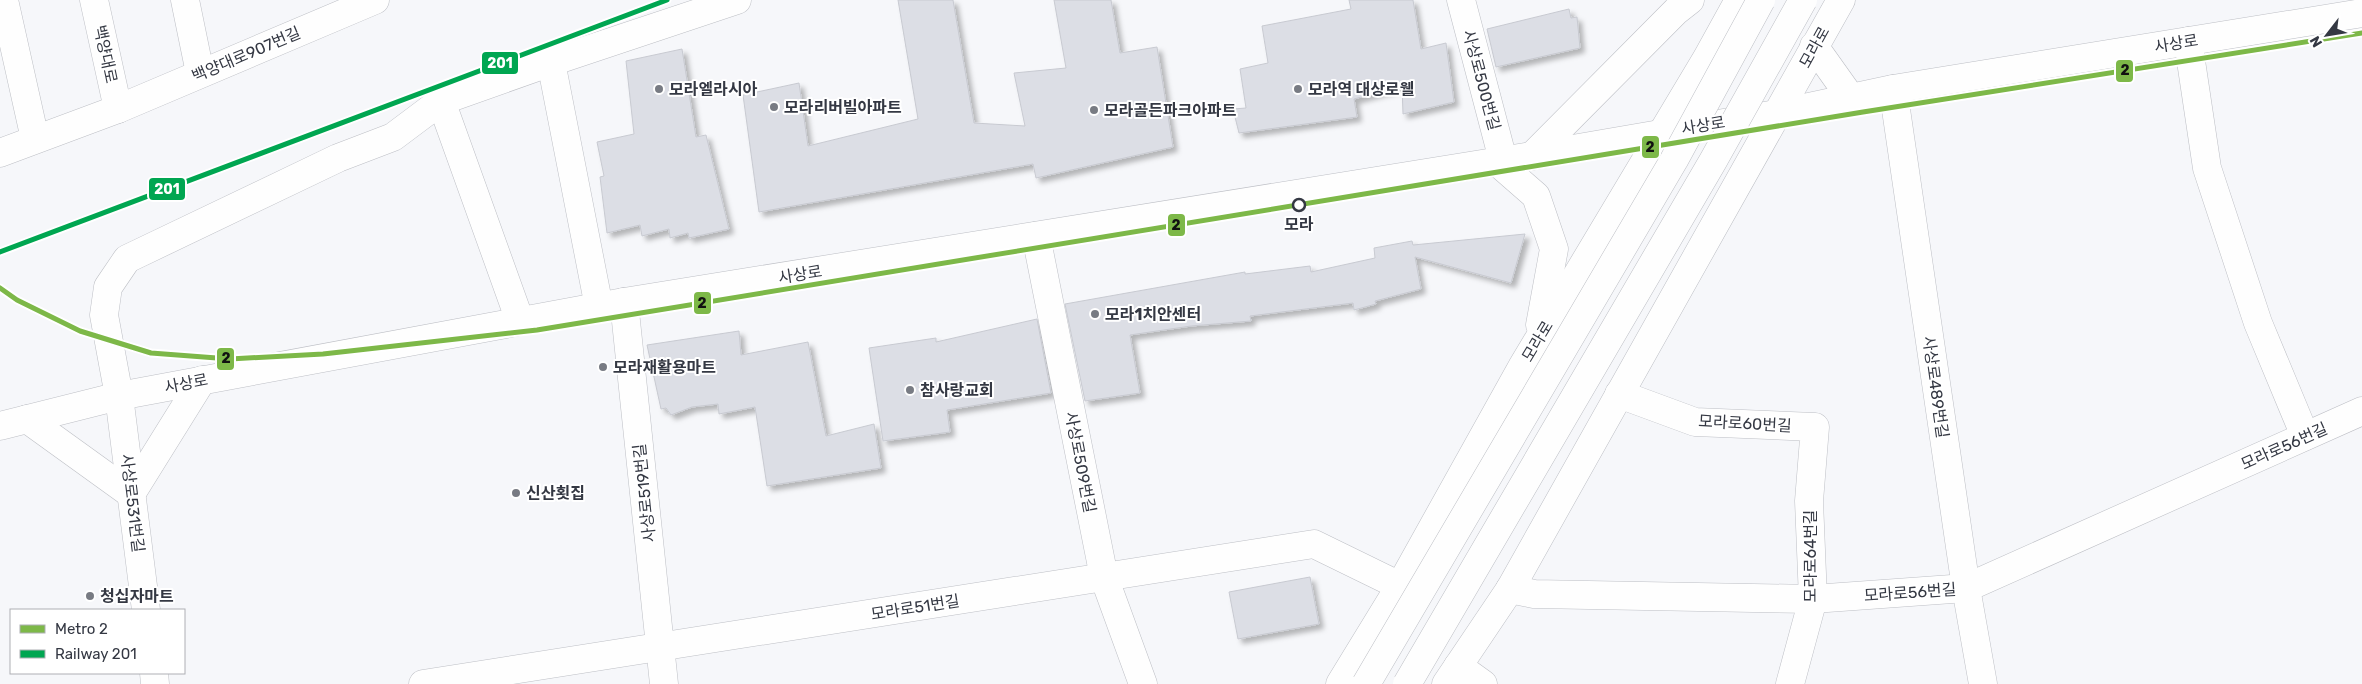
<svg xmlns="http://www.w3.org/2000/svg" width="2362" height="684" font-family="Rubik,'Noto Sans KR',sans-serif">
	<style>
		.building { fill: #dcdee5; stroke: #c8cad1; filter: url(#shadow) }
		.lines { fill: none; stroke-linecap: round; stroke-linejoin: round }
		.street-casing { stroke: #bdbfc5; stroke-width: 29 }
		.secondary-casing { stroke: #bdbfc5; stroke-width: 29 }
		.street { stroke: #fefefe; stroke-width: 28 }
		.secondary { stroke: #fefefe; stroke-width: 28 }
		.highway-bridge-casing { stroke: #bdbfc5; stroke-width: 29; stroke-linecap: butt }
		.highway-bridge { stroke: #fefefe; stroke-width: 28 }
		.rail-1-casing { stroke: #fff; stroke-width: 9 }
		.rail-1 { stroke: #00a651; stroke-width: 5 }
		.metro-1-casing { stroke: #fff; stroke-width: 9 }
		.metro-1 { stroke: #7db848; stroke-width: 5 }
		.poi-dot { fill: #787b83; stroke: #fff; stroke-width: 2 }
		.stop-dot { fill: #fff; stroke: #343843; stroke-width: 2.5 }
		.labels { text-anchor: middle; stroke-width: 4; stroke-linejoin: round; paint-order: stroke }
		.street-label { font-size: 16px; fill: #343843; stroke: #fff }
		.poi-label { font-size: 16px; font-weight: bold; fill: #343843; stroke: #fff; text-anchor: start }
		.stop-label { font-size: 16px; font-weight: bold; fill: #343843; stroke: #fff }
		.line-badge { stroke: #fff; stroke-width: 2 }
		.badge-label { font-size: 14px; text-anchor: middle; font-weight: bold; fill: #fff }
		.pale-badge-label { font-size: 14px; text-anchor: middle; font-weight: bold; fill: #111 }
	</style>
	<defs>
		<filter id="shadow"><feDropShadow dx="4.5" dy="4.5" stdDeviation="2.5" flood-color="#0004"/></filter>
	</defs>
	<rect width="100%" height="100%" fill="#f6f7fa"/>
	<!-- building -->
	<g class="building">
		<polygon points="898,0 953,0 974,123 1025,126 1014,73 1066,68 1054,0 1111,0 1120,53 1157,47 1173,147 1036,178 1033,164 759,212 743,95 799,83 808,146 918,119"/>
		<polygon points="1349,0 1413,0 1421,49 1446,43 1454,102 1403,114 1402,86 1354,99 1357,117 1239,133 1233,109 1246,108 1240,69 1268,63 1262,26 1351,9"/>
		<polygon points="1569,9 1571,18 1577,17 1580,48 1496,67 1487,29"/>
		<polygon points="682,49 696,137 706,135 729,229 689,238 688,233 670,238 669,229 642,236 640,225 607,233 600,177 604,176 597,142 634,134 626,61"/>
		<polygon points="1525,234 1511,283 1415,257 1421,289 1375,301 1376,304 1354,310 1353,303 1250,316 1251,321 1191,326 1130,335 1140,393 1085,401 1065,304 1245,272 1245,274 1310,266 1311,272 1375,258 1374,248 1412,241 1413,245"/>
		<polygon points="1037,319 1051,393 947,410 950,432 883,441 869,348 936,338 936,342"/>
		<polygon points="739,331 741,355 808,342 826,436 874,424 881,468 767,486 755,407 719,414 718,404 692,407 671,415 666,408 661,409 647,345"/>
		<polygon points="1310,577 1319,624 1238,639 1229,592"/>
	</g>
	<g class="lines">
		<defs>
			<g id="street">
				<polyline points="4,0 35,139"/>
				<polyline points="94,0 118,109"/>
				<polyline points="185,0 200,73"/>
				<polyline points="1461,0 1503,160"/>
				<polyline points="2188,41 2207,168 2258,323 2305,436"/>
				<polyline points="551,62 599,307"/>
				<polyline points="1893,89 1966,588 1983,684"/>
				<polyline points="441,101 520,321"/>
				<polyline points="0,153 118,109 375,0"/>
				<polyline points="1036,236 1104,577 1143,684"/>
				<polyline points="624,302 664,684"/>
				<polyline points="1619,394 1695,422 1815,427 1809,501 1813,599 1790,684"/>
				<polyline points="119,396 104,315 108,287 127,259 338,158 393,137 441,101 551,62 737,0"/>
				<polyline points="1510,589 1534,594 1813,599 1966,588 2362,411"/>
				<polyline points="1458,666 1483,684"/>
				<polyline points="423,684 1314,544 1400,586"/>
			</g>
			<g id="secondary">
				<polyline points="1814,46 1851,98"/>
				<polyline points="1532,156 1676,11 1690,0"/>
				<polyline points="1496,161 1536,196 1554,249 1540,325"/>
				<polyline points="119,396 146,610"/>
				<polyline points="27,419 131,494 202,380"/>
				<polyline points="0,426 119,396 624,302 1532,156 1776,114 1893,89 2362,13"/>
				<polyline points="154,673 155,684"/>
				<polyline points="1340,684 1400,586 1522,367 1707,58 1739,0"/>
				<polyline points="1446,684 1510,589 1841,0"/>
			</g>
		</defs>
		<!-- street casing -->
		<use href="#street" class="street-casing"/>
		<!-- secondary casing -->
		<use href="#secondary" class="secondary-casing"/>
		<!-- street -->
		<use href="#street" class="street"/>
		<!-- secondary -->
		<use href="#secondary" class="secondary"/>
		<defs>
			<g id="highway-bridge">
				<polyline points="1366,684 1674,160 1761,0"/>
				<polyline points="1407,684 1713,161 1803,0"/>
			</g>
		</defs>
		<!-- highway-bridge casing -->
		<use href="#highway-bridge" class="highway-bridge-casing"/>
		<!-- highway-bridge -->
		<use href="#highway-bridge" class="highway-bridge"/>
		<defs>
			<polyline id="rail-1" points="0,252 667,0"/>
		</defs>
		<!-- rail-1 casing -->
		<use href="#rail-1" class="rail-1-casing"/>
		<!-- rail-1 -->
		<use href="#rail-1" class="rail-1"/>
		<defs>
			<polyline id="metro-1" points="0,288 17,300 80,331 151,353 230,359 323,354 537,330 1863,112 2362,33"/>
		</defs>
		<!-- metro-1 casing -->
		<use href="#metro-1" class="metro-1-casing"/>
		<!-- metro-1 -->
		<use href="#metro-1" class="metro-1"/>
	</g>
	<!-- markers -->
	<g class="poi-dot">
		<circle cx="659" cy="89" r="5"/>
		<circle cx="1298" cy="89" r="5"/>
		<circle cx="774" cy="107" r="5"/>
		<circle cx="1094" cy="110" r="5"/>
		<circle cx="1095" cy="314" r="5"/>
		<circle cx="603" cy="367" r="5"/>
		<circle cx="910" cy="390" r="5"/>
		<circle cx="516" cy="493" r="5"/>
		<circle cx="90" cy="596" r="5"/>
	</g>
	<circle class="stop-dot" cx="1299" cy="205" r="6"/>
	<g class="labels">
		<!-- street labels -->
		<g class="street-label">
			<text transform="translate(2176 43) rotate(-9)" y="6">사상로</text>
			<text transform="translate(1814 47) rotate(-61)" y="6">모라로</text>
			<text transform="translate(106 54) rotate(78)" y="6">백양대로</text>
			<text transform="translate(246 54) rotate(-23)" y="6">백양대로907번길</text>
			<text transform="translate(1482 80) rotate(75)" y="6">사상로500번길</text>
			<text transform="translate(1703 125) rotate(-9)" y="6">사상로</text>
			<text transform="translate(800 274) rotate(-9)" y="6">사상로</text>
			<text transform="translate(1537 341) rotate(-59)" y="6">모라로</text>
			<text transform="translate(186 383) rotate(-11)" y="6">사상로</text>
			<text transform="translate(1936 387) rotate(82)" y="6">사상로489번길</text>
			<text transform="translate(1745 423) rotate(3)" y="6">모라로60번길</text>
			<text transform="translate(2284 446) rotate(-24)" y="6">모라로56번길</text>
			<text transform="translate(1081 462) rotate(79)" y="6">사상로509번길</text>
			<text transform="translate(644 493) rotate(-96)" y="6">사상로519번길</text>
			<text transform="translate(133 503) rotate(83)" y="6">사상로531번길</text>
			<text transform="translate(1810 556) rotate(-90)" y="6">모라로64번길</text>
			<text transform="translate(1910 592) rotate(-4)" y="6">모라로56번길</text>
			<text transform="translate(915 607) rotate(-9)" y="6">모라로51번길</text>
		</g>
		<!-- poi labels -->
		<g class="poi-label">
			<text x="669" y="95">모라엘라시아</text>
			<text x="1308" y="95">모라역 대상로웰</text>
			<text x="784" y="113">모라리버빌아파트</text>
			<text x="1104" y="116">모라골든파크아파트</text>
			<text x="1105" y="320">모라1치안센터</text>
			<text x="613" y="373">모라재활용마트</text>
			<text x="920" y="396">참사랑교회</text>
			<text x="526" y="499">신산횟집</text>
			<text x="100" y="602">청십자마트</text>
		</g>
		<!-- stop labels -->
		<g class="stop-label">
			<text x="1299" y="230">모라</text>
		</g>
	</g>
	<g class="line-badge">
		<rect x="481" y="51" width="38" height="24" rx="5" fill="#00a651"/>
		<rect x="2115" y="59" width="19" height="24" rx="5" fill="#7db848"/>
		<rect x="1641" y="135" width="19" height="24" rx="5" fill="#7db848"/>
		<rect x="148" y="177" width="38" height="24" rx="5" fill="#00a651"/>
		<rect x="1167" y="213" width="19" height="24" rx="5" fill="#7db848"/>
		<rect x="693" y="291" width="19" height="24" rx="5" fill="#7db848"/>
		<rect x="216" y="347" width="19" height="24" rx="5" fill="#7db848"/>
	</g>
	<g class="badge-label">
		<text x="500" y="68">201</text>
		<text x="167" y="194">201</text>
	</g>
	<g class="pale-badge-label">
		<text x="2125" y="75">2</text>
		<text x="1650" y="152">2</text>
		<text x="1176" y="230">2</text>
		<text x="702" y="308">2</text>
		<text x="226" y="363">2</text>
	</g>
	<!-- legend -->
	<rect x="10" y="609" width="175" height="65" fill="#ffffff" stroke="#aeafb4"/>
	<rect x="20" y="625" width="25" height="8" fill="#7db848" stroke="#aeafb4"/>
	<text x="55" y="634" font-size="15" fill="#343843">Metro 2</text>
	<rect x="20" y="650" width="25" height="8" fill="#00a651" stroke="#aeafb4"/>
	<text x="55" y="659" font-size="15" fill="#343843">Railway 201</text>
	<!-- north arrow -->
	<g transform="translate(2327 35) rotate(239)" stroke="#ffffff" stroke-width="4" paint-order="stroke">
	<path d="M0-4L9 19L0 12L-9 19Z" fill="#343843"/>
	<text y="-8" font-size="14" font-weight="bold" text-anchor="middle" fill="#343843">N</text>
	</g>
</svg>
